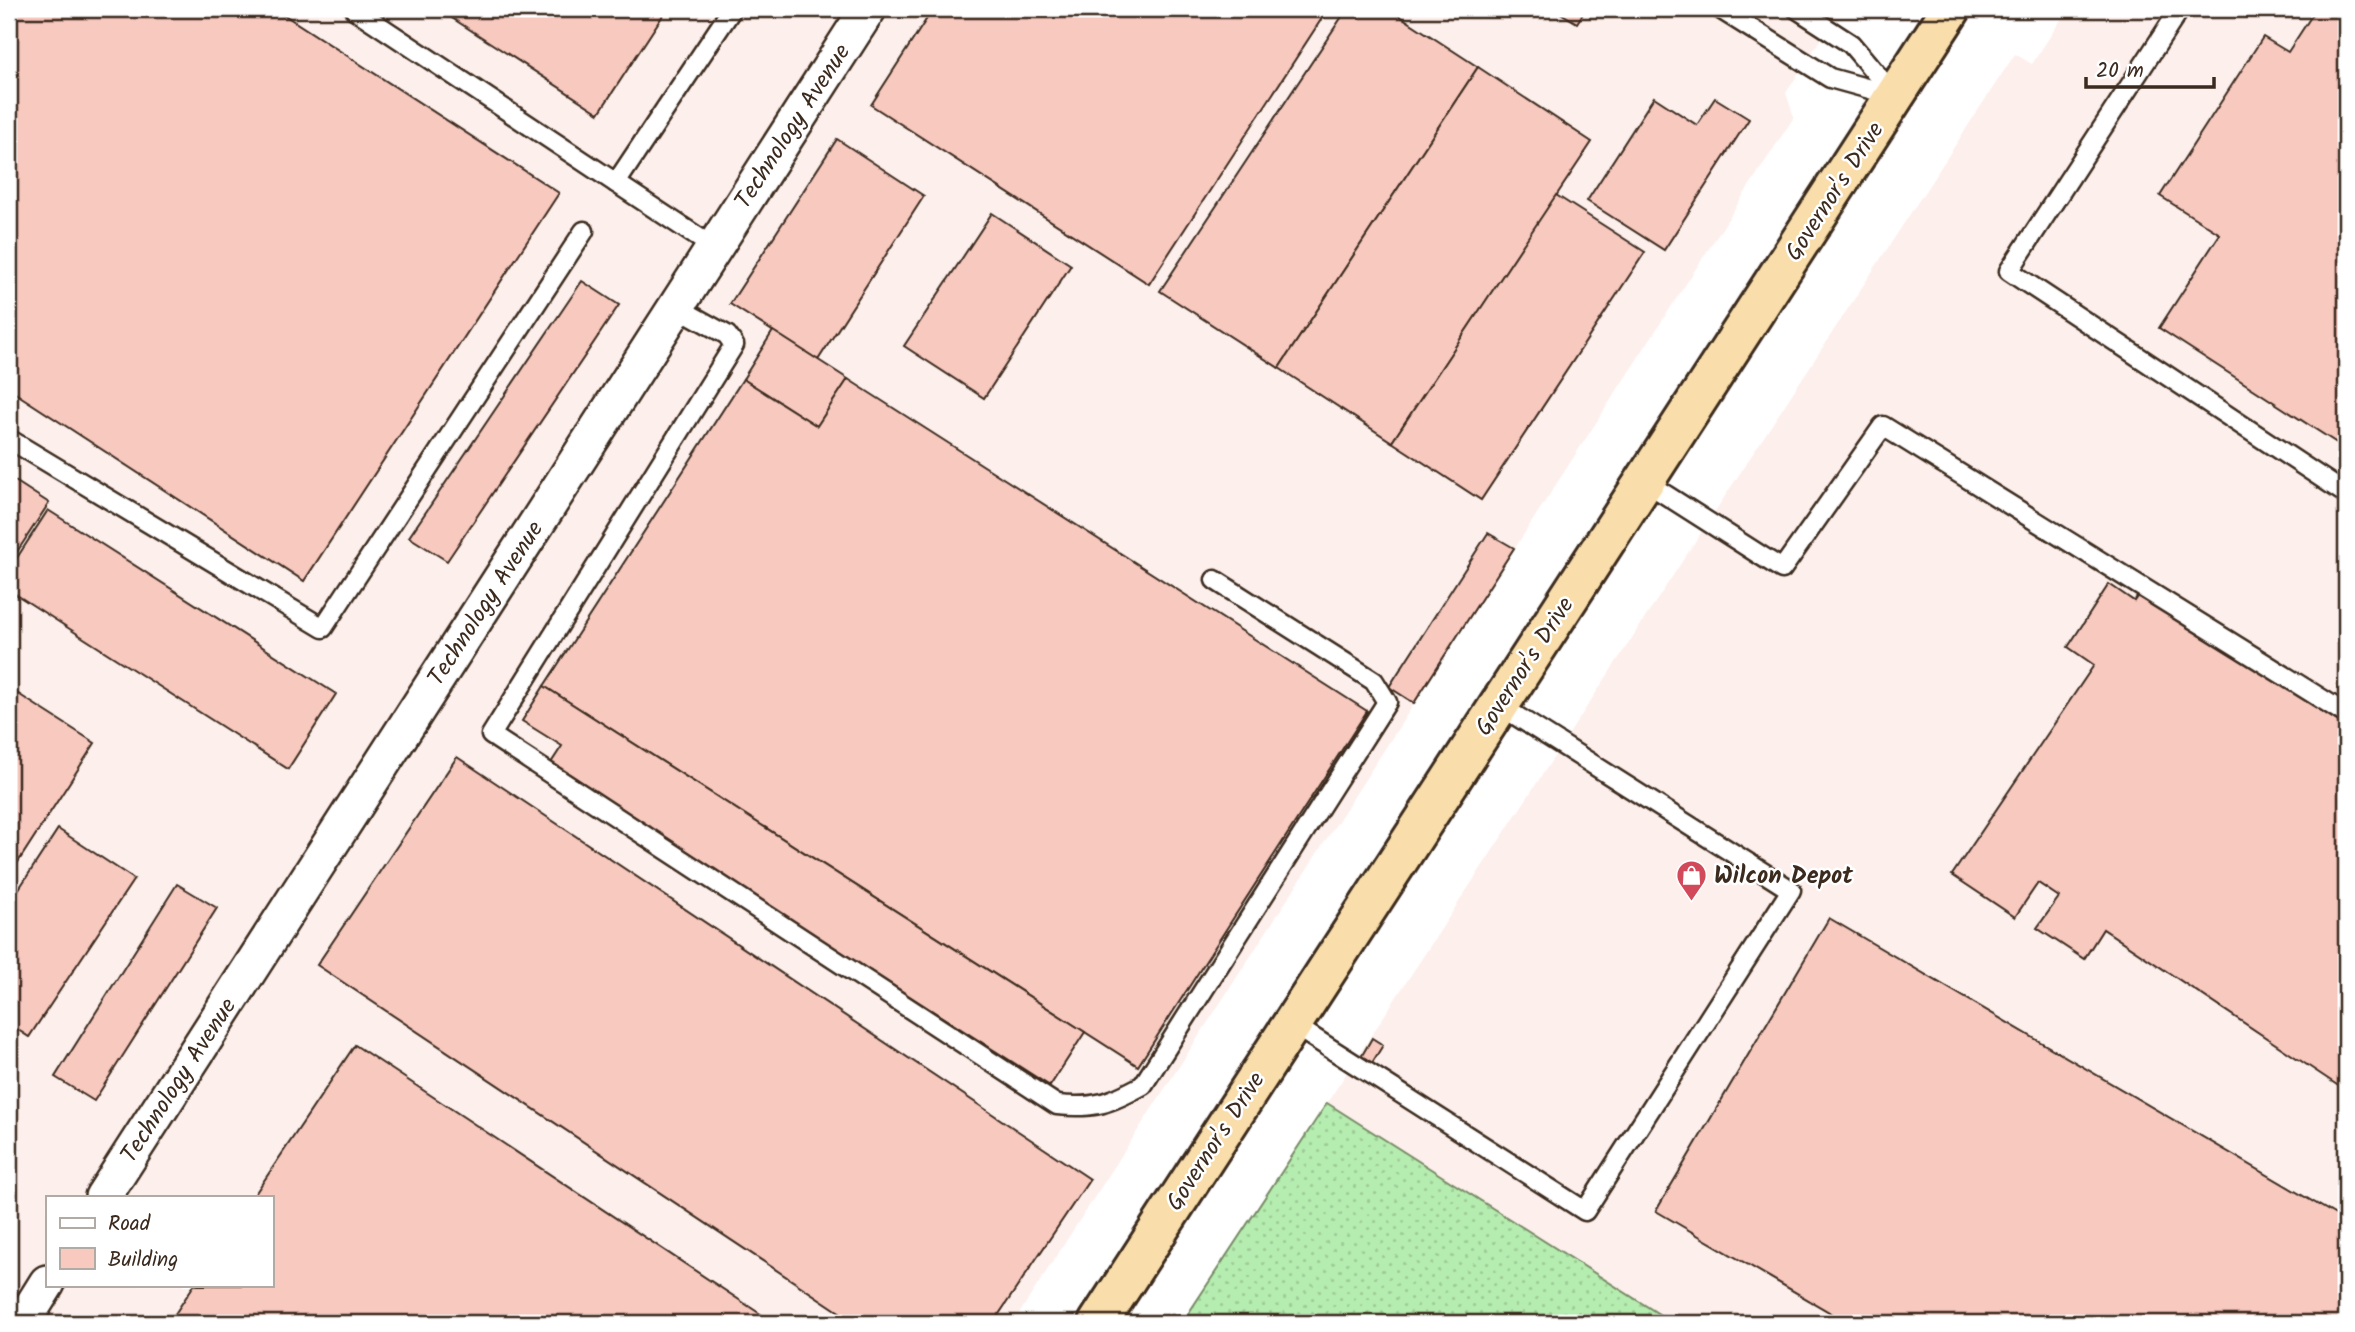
<svg xmlns="http://www.w3.org/2000/svg" width="2355" height="1332" font-family="Kalam,sans-serif">
	<style>
		.built { fill: #fdefec; fill-rule: evenodd }
		.grass { fill: url(#grass-dots); stroke: #788b66; stroke-width: 2 }
		.building { fill: #f8c9bf; stroke: #3b2a1e; stroke-width: 2 }
		.lines { fill: none; stroke-linecap: round; stroke-linejoin: round }
		.service-casing { stroke: #3b2a1e; stroke-width: 23 }
		.minor-casing { stroke: #3b2a1e; stroke-width: 40 }
		.trunk-casing { stroke: #3b2a1e; stroke-width: 44 }
		.service { stroke: #fff; stroke-width: 18 }
		.minor { stroke: #fff; stroke-width: 35 }
		.trunk { stroke: #f9deab; stroke-width: 38 }
		.labels { text-anchor: middle; stroke-width: 5; stroke-linejoin: round; paint-order: stroke }
		.street-label { font-size: 24px; fill: #3b2a1e; stroke: #fff }
		.poi-label { font-size: 24px; font-weight: bold; fill: #3b2a1e; stroke: #fff; text-anchor: start }
	</style>
	<defs>
		<pattern id="grass-dots" width="8" height="8" patternUnits="userSpaceOnUse" patternTransform="scale(1.75)"><rect width="8" height="8" fill="#b5ecaf"/><path d="M2 2h.1M6 6h.1" fill="none" stroke="#9dcb96" stroke-width="1.8" stroke-linecap="round"/></pattern>
	</defs>
	<rect width="100%" height="100%" fill="#fff"/>
	<filter id="ink" filterUnits="userSpaceOnUse"><feTurbulence type="fractalNoise" baseFrequency=".0143" numOctaves="2"/><feDisplacementMap in="SourceGraphic" scale="14" xChannelSelector="R" yChannelSelector="G"/><feConvolveMatrix kernelMatrix="1 2 1 2 8 2 1 2 1" color-interpolation-filters="sRGB"/></filter>
	<g filter="url(#ink)">
		<!-- built -->
		<g class="built">
			<path d="M9 9H1840L1786 93 1794 117 1013 1323H9ZM47 1197H271V1285H47Z"/>
			<polygon points="2068,9 2346,9 2346,1323 1673,1323 1327,1103 2015,54 2032,64"/>
		</g>
		<!-- grass -->
		<polygon class="grass" points="1327,1103 1673,1323 1182,1323"/>
		<!-- building -->
		<g class="building">
			<polygon points="9,9 275,9 559,193 304,581 9,389"/>
			<polygon points="438,9 667,9 599,113"/>
			<polygon points="933,9 1328,9 1149,284 871,105"/>
			<polygon points="1347,9 1389,9 1478,67 1279,368 1160,291"/>
			<polygon points="1554,9 1586,9 1577,23"/>
			<polygon points="2316,9 2346,9 2346,449 2159,328 2220,234 2160,196 2263,37 2288,52"/>
			<polygon points="1478,67 1592,142 1392,442 1279,368"/>
			<polygon points="1654,97 1697,125 1715,98 1749,119 1664,250 1587,201"/>
			<polygon points="837,139 924,196 818,360 730,304"/>
			<polygon points="1556,195 1645,252 1481,500 1392,442"/>
			<polygon points="992,213 1071,265 984,398 904,346"/>
			<polygon points="582,281 619,305 447,561 409,537"/>
			<polygon points="773,331 848,379 817,426 743,379"/>
			<polygon points="743,379 817,426 848,379 1367,711 1138,1066 544,686"/>
			<polygon points="9,477 49,503 9,564"/>
			<polygon points="48,510 336,694 288,769 9,590 9,570"/>
			<polygon points="1488,533 1514,548 1414,703 1389,687"/>
			<polygon points="2109,584 2134,601 2141,591 2346,727 2346,1091 2103,929 2084,959 2037,928 2059,897 2038,883 2015,917 1952,875 2094,665 2068,647"/>
			<polygon points="544,686 1085,1032 1050,1086 549,766 562,746 522,721"/>
			<polygon points="9,688 95,743 9,876"/>
			<polygon points="457,757 1090,1179 993,1323 856,1323 317,965"/>
			<polygon points="58,829 134,879 29,1037 9,1024 9,904"/>
			<polygon points="177,884 217,908 94,1101 55,1077"/>
			<polygon points="1829,918 2346,1221 2346,1323 1848,1323 1656,1211"/>
			<polygon points="1372,1038 1383,1045 1372,1063 1361,1057"/>
			<polygon points="355,1045 774,1323 169,1323 194,1285 271,1285 271,1197 253,1197"/>
		</g>
		<g class="lines">
			<defs>
				<g id="service">
					<polyline points="354,9 616,183 732,9"/>
					<polyline points="1720,9 1830,78 1895,96"/>
					<polyline points="1797,9 1851,44 1895,96"/>
					<polyline points="2180,9 2009,271 2346,494"/>
					<polyline points="616,183 713,247"/>
					<path d="M675 306 727 335 734 345 491 735 1057 1105C1095 1109 1110 1103 1143 1085L1387 702 1374 681 1215 580"/>
					<polyline points="9,439 323,628 584,231"/>
					<polyline points="1644,481 1782,569 1883,426 2346,714"/>
					<polyline points="1292,1024 1585,1211 1791,890 1499,705"/>
				</g>
				<g id="minor">
					<polyline points="103,1197 868,9"/>
					<polyline points="22,1323 47,1283"/>
				</g>
				<polyline id="trunk" points="1098,1323 1951,9"/>
			</defs>
			<!-- service casing -->
			<use href="#service" class="service-casing"/>
			<!-- minor casing -->
			<use href="#minor" class="minor-casing"/>
			<!-- trunk casing -->
			<use href="#trunk" class="trunk-casing"/>
			<!-- service -->
			<use href="#service" class="service"/>
			<!-- minor -->
			<use href="#minor" class="minor"/>
			<!-- trunk -->
			<use href="#trunk" class="trunk"/>
		</g>
	</g>
	<!-- icons -->
	<defs>
		<symbol id="shop-pin" viewBox="-11 -11 22 30"><path d="M0 17L-7.5 6A9.5 9.5 0 1 1 7.5 6Z" fill="#d1495b" stroke="#fff"/><path d="M-5-2.5h2.3a2.7 3.5 0 0 1 5.4 0H5L5.5 6h-11ZM-1.5-2.5h3a1.5 2.3 0 0 0-3 0Z" fill="#fff"/></symbol>
	</defs>
	<g fill-rule="evenodd">
		<use href="#shop-pin" x="1674" y="858" width="35" height="47"/>
	</g>
	<g class="labels">
		<!-- street labels -->
		<g class="street-label">
			<text transform="translate(792 126) rotate(-57)" y="8">Technology Avenue</text>
			<text transform="translate(1834 191) rotate(-57)" y="8">Governor's Drive</text>
			<text transform="translate(485 603) rotate(-57)" y="8">Technology Avenue</text>
			<text transform="translate(1524 666) rotate(-57)" y="8">Governor's Drive</text>
			<text transform="translate(178 1080) rotate(-57)" y="8">Technology Avenue</text>
			<text transform="translate(1215 1141) rotate(-57)" y="8">Governor's Drive</text>
		</g>
		<!-- poi labels -->
		<g class="poi-label">
			<text x="1714" y="883">Wilcon Depot</text>
		</g>
	</g>
	<!-- margin -->
	<rect width="2355" height="1332" fill="none" stroke="#fff" stroke-width="35"/>
	<rect x="18" y="18" width="2320" height="1297" fill="none" stroke="#3b2a1e" stroke-width="2.5" filter="url(#ink)"/>
	<!-- legend -->
	<rect x="46" y="1196" width="228" height="91" fill="#ffffff" stroke="#b1aaa5" stroke-width="2"/>
	<rect x="60" y="1218" width="35" height="10" fill="#ffffff" stroke="#b1aaa5" stroke-width="2"/>
	<text x="108" y="1230" font-size="21" fill="#3b2a1e">Road</text>
	<rect x="60" y="1248" width="35" height="21" fill="#f8c9bf" stroke="#b1aaa5" stroke-width="2"/>
	<text x="108" y="1266" font-size="21" fill="#3b2a1e">Building</text>
	<!-- scale -->
	<path d="M2086 77v10h128v-10" fill="none" stroke="#3b2a1e" stroke-width="3.5"/>
	<text x="2096" y="77" font-size="21" fill="#3b2a1e" stroke="#ffffff" stroke-width="5" paint-order="stroke">20 m</text>
</svg>
